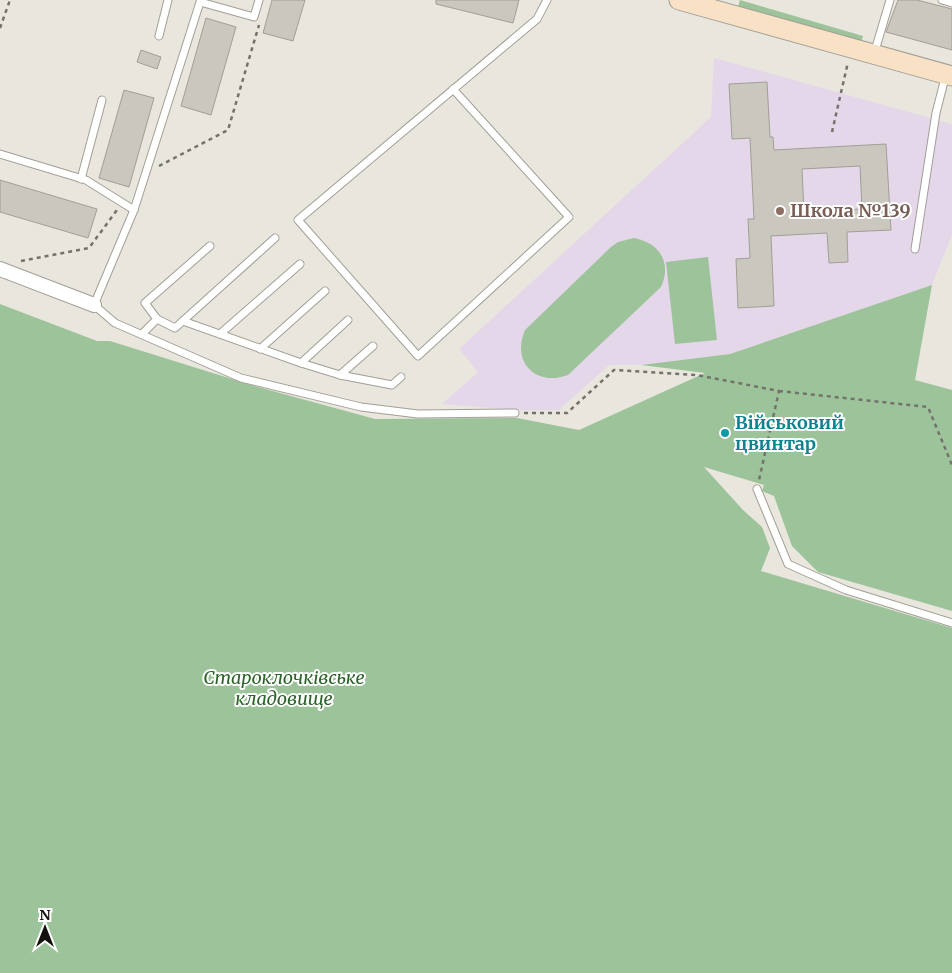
<svg xmlns="http://www.w3.org/2000/svg" width="952" height="973" font-family="Merriweather,serif">
	<style>
		.education { fill: #e5d7ea }
		.green { fill: #9dc39a }
		.building { fill: #cac7be; stroke: #a19e96; fill-rule: evenodd }
		.lines { fill: none; stroke-linecap: round; stroke-linejoin: round }
		.lane-casing { stroke: #a29f96; stroke-width: 9 }
		.street-casing { stroke: #a29f96; stroke-width: 16 }
		.secondary-casing { stroke: #a29f96; stroke-width: 21 }
		.path { stroke: #74726c; stroke-width: 2.5; stroke-dasharray: 4 4; stroke-linecap: butt }
		.lane { stroke: #fff; stroke-width: 7 }
		.street { stroke: #fff; stroke-width: 14 }
		.secondary { stroke: #f8e1c5; stroke-width: 19 }
		.education-dot { fill: #8d6e63; stroke: #fff; stroke-width: 2 }
		.culture-dot { fill: #0f9aa8; stroke: #fff; stroke-width: 2 }
		.labels { text-anchor: middle; stroke-width: 4; stroke-linejoin: round; paint-order: stroke }
		.education-label { font-size: 18px; font-weight: bold; fill: #785e54; stroke: #fff; text-anchor: start }
		.culture-label { font-size: 18px; font-weight: bold; fill: #0d838f; stroke: #fff; text-anchor: start }
		.park-label { font-size: 18px; font-style: italic; fill: #2b6328; stroke: #fff }
	</style>
	<rect width="100%" height="100%" fill="#e9e6dd"/>
	<!-- education -->
	<polygon class="education" points="714,58 952,124 952,235 932,285 730,354 641,365 609,365 559,410 515,410 442,404 478,372 459,349 711,117"/>
	<!-- green -->
	<g class="green">
		<polygon points="740,0 863,36 860,46 737,10"/>
		<path d="M634 238C660 243 672 263 661 287L568 375C536 387 511 362 525 330L611 247 618 242Z"/>
		<polygon points="708,257 717,340 675,344 666,262"/>
		<polygon points="932,285 915,380 952,390 952,611 818,572 792,546 774,496 762,491 764,485 704,467 743,510 762,527 770,548 761,571 952,628 952,973 0,973 0,304 97,341 110,341 258,387 375,419 517,418 579,430 705,373 641,365 730,354"/>
	</g>
	<!-- building -->
	<g class="building">
		<polygon points="272,0 305,0 293,41 263,33"/>
		<polygon points="436,0 519,0 513,23 436,4"/>
		<polygon points="898,0 917,0 952,9 952,50 886,32"/>
		<polygon points="206,18 236,27 211,115 181,106"/>
		<polygon points="141,50 161,57 157,69 137,62"/>
		<path d="M767 82 770 137H773L774 150 886 144 891 230 847 232 848 262 829 263 827 233 771 236 774 306 738 308 736 259 750 258 748 219H754L750 138 732 139 729 84ZM860 166 862 209 804 212 802 169Z"/>
		<polygon points="124,90 154,98 129,187 99,178"/>
		<polygon points="0,180 97,209 88,238 0,212"/>
	</g>
	<g class="lines">
		<defs>
			<g id="lane">
				<polyline points="942,0 952,3"/>
				<polyline points="159,36 168,0"/>
				<polyline points="874,54 890,0"/>
				<polyline points="453,89 569,217 418,356 298,220 537,19 547,0"/>
				<polyline points="0,154 86,180 134,210 94,305 115,323 241,378 361,407 418,414 515,413"/>
				<polyline points="81,179 102,100"/>
				<polyline points="134,210 200,2 254,17 259,0"/>
				<polyline points="210,246 145,303 157,319 175,328 275,238"/>
				<polyline points="915,249 936,113 946,74"/>
				<polyline points="183,321 301,363 340,375 392,385 401,377"/>
				<polyline points="142,334 157,319"/>
				<polyline points="220,334 300,264"/>
				<polyline points="260,349 325,291"/>
				<polyline points="301,363 348,320"/>
				<polyline points="340,375 373,346"/>
				<polyline points="757,489 788,564 846,590 952,623"/>
			</g>
			<polyline id="street" points="0,269 94,305"/>
			<polyline id="secondary" points="679,0 952,76"/>
		</defs>
		<!-- lane casing -->
		<use href="#lane" class="lane-casing"/>
		<!-- street casing -->
		<use href="#street" class="street-casing"/>
		<!-- secondary casing -->
		<use href="#secondary" class="secondary-casing"/>
		<!-- path -->
		<g class="path">
			<polyline points="0,28 10,0"/>
			<polyline points="832,132 848,62"/>
			<polyline points="159,166 228,130 259,25"/>
			<polyline points="21,261 89,248 117,210"/>
			<polyline points="779,391 928,407 952,465"/>
			<polyline points="524,413 567,413 614,370 697,375 779,391 759,480"/>
		</g>
		<!-- lane -->
		<use href="#lane" class="lane"/>
		<!-- street -->
		<use href="#street" class="street"/>
		<!-- secondary -->
		<use href="#secondary" class="secondary"/>
	</g>
	<!-- markers -->
	<circle class="education-dot" cx="780" cy="211" r="5"/>
	<circle class="culture-dot" cx="725" cy="433" r="5"/>
	<g class="labels">
		<!-- education labels -->
		<g class="education-label">
			<text x="790" y="217">Школа №139</text>
		</g>
		<!-- culture labels -->
		<g class="culture-label">
			<text x="735" y="429">Військовий<tspan x="735" dy="21">цвинтар</tspan></text>
		</g>
		<!-- park labels -->
		<g class="park-label">
			<text x="284" y="684">Староклочківське<tspan x="284" dy="21">кладовище</tspan></text>
		</g>
	</g>
	<!-- north arrow -->
	<g transform="translate(45 928)" stroke="#ffffff" stroke-width="4" paint-order="stroke">
	<path d="M0-4L9 19L0 12L-9 19Z" fill="#12110e"/>
	<text y="-8" font-size="14" font-weight="bold" text-anchor="middle" fill="#12110e">N</text>
	</g>
</svg>
